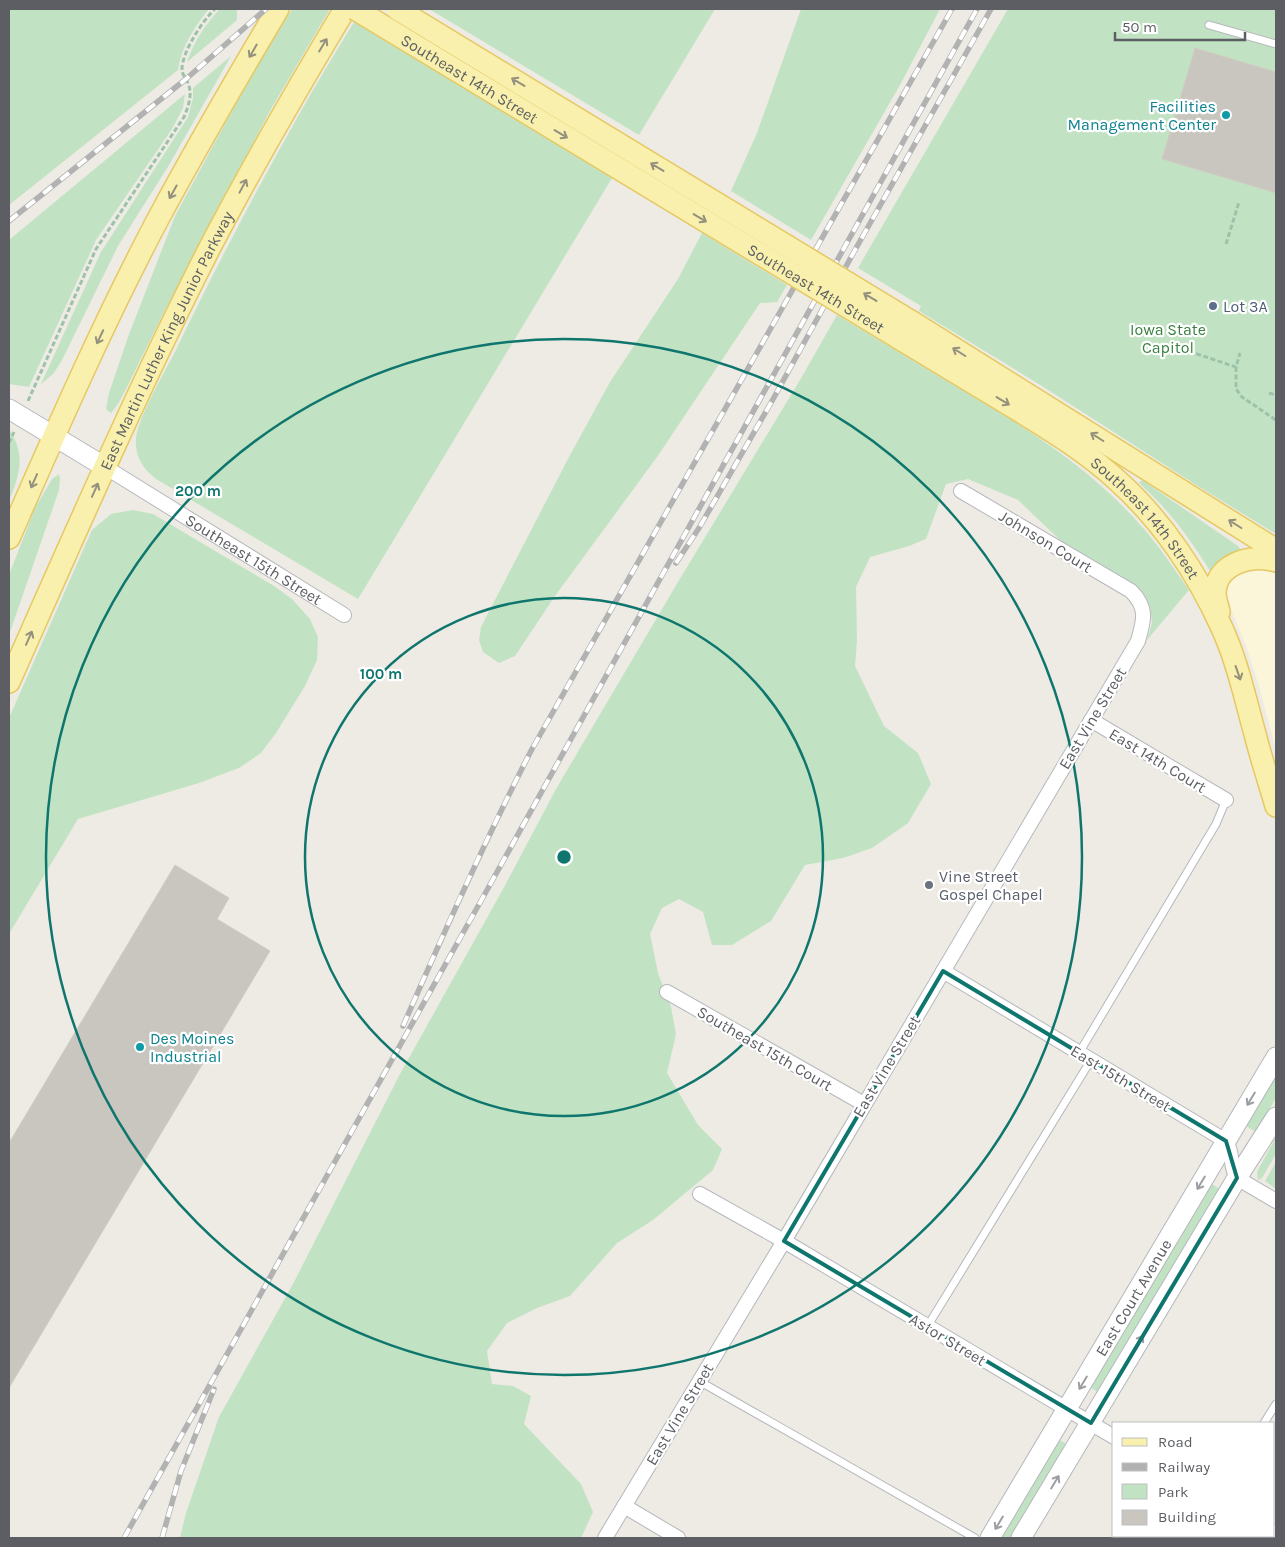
<svg xmlns="http://www.w3.org/2000/svg" width="1285" height="1547" font-family="Karla,sans-serif">
	<style>
		.commercial { fill: #fbf5da }
		.green { fill: #c2e3c3 }
		.building { fill: #c9c6c0; stroke: #d1cdc2 }
		.lines { fill: none; stroke-linecap: round; stroke-linejoin: round }
		.lane-casing { stroke: #b6b8bd; stroke-width: 9 }
		.street-casing { stroke: #b6b8bd; stroke-width: 16 }
		.secondary-casing { stroke: #b5b7bc; stroke-width: 21 }
		.primary-casing { stroke: #e6c863; stroke-width: 24 }
		.path { stroke: #9cc3a9; stroke-width: 3; stroke-dasharray: 5 2.5; stroke-linecap: butt }
		.lane { stroke: #fff; stroke-width: 7 }
		.street { stroke: #fff; stroke-width: 14 }
		.secondary { stroke: #fff; stroke-width: 19 }
		.primary { stroke: #f9f0ad; stroke-width: 21 }
		.rail-casing { stroke: #b2b2b3; stroke-width: 5.5 }
		.rail { stroke: #fff; stroke-width: 4; stroke-dasharray: 11; stroke-linecap: butt }
		.primary-bridge-casing { stroke: #e6c863; stroke-width: 24; stroke-linecap: butt }
		.primary-bridge { stroke: #f9f0ad; stroke-width: 21 }
		.oneway { stroke: #93917d }
		.oneway2 { stroke: #9d9ea1 }
		.marked { fill: none; stroke: #0f766e; stroke-width: 4; stroke-linejoin: round }
		.ring { fill: none; stroke: #0f766e; stroke-width: 2.5 }
		.culture-dot { fill: #0f9aa8; stroke: #fff; stroke-width: 2 }
		.service-dot { fill: #5c6f8a; stroke: #fff; stroke-width: 2 }
		.worship-dot { fill: #6b7280; stroke: #fff; stroke-width: 2 }
		.labels { text-anchor: middle; stroke-width: 4.5; stroke-linejoin: round; paint-order: stroke }
		.street-label { font-size: 16px; fill: #5c5e63; stroke: #fff }
		.culture-label { font-size: 16px; fill: #0d838f; stroke: #fff; text-anchor: end }
		.service-label { font-size: 16px; fill: #4e5e75; stroke: #fff; text-anchor: start }
		.park-label { font-size: 16px; fill: #3b8242; stroke: #fff }
		.worship-label { font-size: 16px; fill: #5b616d; stroke: #fff; text-anchor: start }
		.centre { fill: #0f766e; stroke: #fff; stroke-width: 2.5 }
		.ring-label { font-size: 15px; text-anchor: middle; font-weight: bold; fill: #0f766e; stroke: #fff; stroke-width: 4.5; stroke-linejoin: round; paint-order: stroke }
	</style>
	<rect width="100%" height="100%" fill="#edebe3"/>
	<!-- commercial -->
	<polygon class="commercial" points="1258,565 1276,572 1276,750 1259,686 1246,646 1226,597 1227,584 1235,573"/>
	<!-- green -->
	<g class="green">
		<path d="M9 9H209C195 26 181 47 178 70L9 205Z"/>
		<path d="M220 9H237V20L187 62C193 43 206 23 220 9Z"/>
		<polygon points="292,9 330,9 271,109 164,312 126,389 118,404 111,413 106,409 109,393 128,337 175,216 245,87"/>
		<polygon points="429,9 715,9 639,135"/>
		<polygon points="801,9 940,9 900,85 811,240 731,191 757,133"/>
		<polygon points="1008,9 1276,9 1276,534 1193,483 1042,386 919,311 921,306 858,268"/>
		<path d="M354 22 612 178 358 599 156 479C143 469 135 457 136 440 136 421 164 373 174 354 213 273 255 192 300 113 317 82 336 52 354 22Z"/>
		<polygon points="231,56 169,165 118,246 61,362 53,374 41,384 101,252 188,117 193,98 193,88"/>
		<polygon points="185,94 183,108 172,129 96,240 29,387 9,384 9,240"/>
		<polygon points="702,233 787,285 777,302 760,303 657,457 555,596 515,656 499,663 483,652 479,640 481,627 569,457 610,382 678,279"/>
		<path d="M837 315 1010 419C1059 450 1105 484 1143 528 1160 547 1174 569 1189 590L1147 640 1152 623 1150 608 1146 598 1135 584 1060 540 1018 500 968 479 946 484 926 539 909 546 870 557 856 587 857 641 855 666 884 726 918 753 931 784 908 823 872 848 843 858 805 865 771 921 732 945H712L703 912 679 899 662 908 650 934 658 973 671 1007 676 1034 667 1073 698 1125 722 1149 713 1170 653 1220 617 1243 570 1296 537 1308 507 1323 487 1351 492 1384 513 1386 531 1396 524 1424 581 1484 593 1512 581 1538H180L186 1513 219 1417 294 1282 400 1074 502 891 556 789 678 582 800 380Z"/>
		<path d="M9 429C26 455 20 474 9 501Z"/>
		<polygon points="59,474 60,479 59,490 9,635 9,575 35,508 52,479"/>
		<path d="M1142 480 1238 546 1240 549 1228 557 1212 574C1191 540 1169 509 1139 483Z"/>
		<polygon points="133,510 153,514 274,586 292,599 310,619 318,637 317,660 305,686 276,733 261,753 239,768 199,783 78,819 9,934 9,718 92,530 111,514"/>
		<polygon points="1276,1076 1276,1098 1256,1132 1246,1126"/>
		<polygon points="1276,1137 1276,1154 1262,1178 1258,1180 1257,1172"/>
		<polygon points="1276,1162 1276,1189 1265,1181"/>
		<polygon points="1212,1184 1221,1190 1099,1393 1090,1387"/>
		<polygon points="1058,1439 1068,1445 1013,1538 999,1538"/>
	</g>
	<!-- building -->
	<g class="building">
		<polygon points="1195,48 1276,72 1276,193 1162,159"/>
		<polygon points="175,865 229,898 217,919 270,951 9,1388 9,1143"/>
	</g>
	<g class="lines">
		<defs>
			<g id="lane">
				<polyline points="1209,25 1276,44"/>
				<polyline points="1079,1053 1216,824 1226,800"/>
				<polyline points="927,1327 1091,1060"/>
				<polyline points="699,1381 975,1538"/>
				<polyline points="1264,1423 1276,1404"/>
			</g>
			<g id="street">
				<path id="s1" d="M105 467 344 615"/>
				<polyline points="1091,720 1226,800"/>
				<path d="M943 971 1226 1141C1233 1152 1230 1167 1237 1178L1276 1201"/>
				<polyline points="667,992 864,1104"/>
				<polyline points="700,1194 784,1241 1114,1437"/>
				<polyline points="624,1506 678,1538"/>
				<polyline points="1274,1532 1276,1533"/>
				<path d="M605 1538 784 1241 1138 641C1144 620 1148 608 1131 591L961 491"/>
			</g>
			<g id="secondary">
				<polyline points="9,409 105,467"/>
				<path id="s2" d="M990 1538 1276 1057"/>
				<polyline points="1021,1538 1237,1178 1276,1117"/>
			</g>
			<g id="primary">
				<polyline points="912,322 1276,550"/>
				<path id="s3" d="M902 340C937 361 973 383 1008 404 1047 428 1086 451 1119 482 1162 521 1197 573 1221 626 1237 660 1245 698 1255 734 1261 758 1269 782 1276 806"/>
				<path d="M9 538C56 431 103 323 158 219 196 148 237 78 278 9"/>
				<path d="M1219 612C1218 606 1215 599 1215 593 1216 563 1252 554 1276 561"/>
				<path id="s4" d="M9 682C73 538 136 393 207 253 250 170 297 89 345 9"/>
			</g>
		</defs>
		<!-- lane casing -->
		<use href="#lane" class="lane-casing"/>
		<!-- street casing -->
		<use href="#street" class="street-casing"/>
		<!-- secondary casing -->
		<use href="#secondary" class="secondary-casing"/>
		<!-- primary casing -->
		<use href="#primary" class="primary-casing"/>
		<!-- path -->
		<g class="path">
			<polyline points="1226,244 1239,202"/>
			<polyline points="1182,349 1236,367 1240,353"/>
			<polyline points="1236,367 1236,389 1242,397 1276,420"/>
			<polyline points="1269,393 1276,395"/>
			<path d="M28 401 96 249 184 117C188 107 193 95 188 83 186 78 182 75 182 69 182 52 203 20 215 9"/>
			<polyline points="9,443 14,432"/>
		</g>
		<!-- lane -->
		<use href="#lane" class="lane"/>
		<!-- street -->
		<use href="#street" class="street"/>
		<!-- secondary -->
		<use href="#secondary" class="secondary"/>
		<!-- primary -->
		<use href="#primary" class="primary"/>
		<defs>
			<g id="rail">
				<polyline points="9,221 186,79 266,9"/>
				<polyline points="676,563 699,528 772,401 855,250 991,9"/>
				<path d="M403 1026C444 932 485 840 532 749L952 9"/>
				<polyline points="124,1538 482,899 977,9"/>
				<polyline points="162,1538 181,1471 214,1389"/>
			</g>
		</defs>
		<!-- rail casing -->
		<use href="#rail" class="rail-casing"/>
		<!-- rail -->
		<use href="#rail" class="rail"/>
		<defs>
			<g id="primary-bridge">
				<path id="s5" d="M355 9 902 340"/>
				<polyline points="397,9 912,322"/>
			</g>
		</defs>
		<!-- primary-bridge casing -->
		<use href="#primary-bridge" class="primary-bridge-casing"/>
		<!-- primary-bridge -->
		<use href="#primary-bridge" class="primary-bridge"/>
	</g>
	<!-- one-way arrows -->
	<defs><path id="oneway-shaft" d="M-6 0H5M1.5-3L5.5 0L1.5 3" fill="none" stroke-width="1.6" stroke-linecap="round" stroke-linejoin="round" transform="scale(1.25)"/></defs>
	<g class="oneway">
		<use href="#oneway-shaft" transform="translate(323 45) rotate(-59)"/>
		<use href="#oneway-shaft" transform="translate(253 51) rotate(120)"/>
		<use href="#oneway-shaft" transform="translate(518 82) rotate(-149)"/>
		<use href="#oneway-shaft" transform="translate(561 134) rotate(31)"/>
		<use href="#oneway-shaft" transform="translate(657 167) rotate(-149)"/>
		<use href="#oneway-shaft" transform="translate(243 186) rotate(-62)"/>
		<use href="#oneway-shaft" transform="translate(173 192) rotate(119)"/>
		<use href="#oneway-shaft" transform="translate(700 218) rotate(31)"/>
		<use href="#oneway-shaft" transform="translate(870 297) rotate(-149)"/>
		<use href="#oneway-shaft" transform="translate(100 337) rotate(115)"/>
		<use href="#oneway-shaft" transform="translate(959 352) rotate(-148)"/>
		<use href="#oneway-shaft" transform="translate(1003 401) rotate(31)"/>
		<use href="#oneway-shaft" transform="translate(1097 437) rotate(-148)"/>
		<use href="#oneway-shaft" transform="translate(34 481) rotate(114)"/>
		<use href="#oneway-shaft" transform="translate(95 490) rotate(-66)"/>
		<use href="#oneway-shaft" transform="translate(1235 524) rotate(-148)"/>
		<use href="#oneway-shaft" transform="translate(29 638) rotate(-66)"/>
		<use href="#oneway-shaft" transform="translate(1238 673) rotate(71)"/>
	</g>
	<g class="oneway2">
		<use href="#oneway-shaft" transform="translate(1251 1099) rotate(121)"/>
		<use href="#oneway-shaft" transform="translate(1201 1183) rotate(121)"/>
		<use href="#oneway-shaft" transform="translate(1139 1342) rotate(-59)"/>
		<use href="#oneway-shaft" transform="translate(1083 1383) rotate(121)"/>
		<use href="#oneway-shaft" transform="translate(1055 1482) rotate(-59)"/>
		<use href="#oneway-shaft" transform="translate(999 1523) rotate(121)"/>
	</g>
	<!-- marked area -->
	<path class="marked" d="M943 971 1226 1141 1237 1178 1091 1423 784 1241Z"/>
	<!-- distance rings -->
	<g class="ring">
		<circle cx="564" cy="857" r="259"/>
		<circle cx="564" cy="857" r="518"/>
	</g>
	<!-- markers -->
	<g class="culture-dot">
		<circle cx="1226" cy="115" r="5"/>
		<circle cx="140" cy="1047" r="5"/>
	</g>
	<circle class="service-dot" cx="1213" cy="306" r="5"/>
	<circle class="worship-dot" cx="929" cy="885" r="5"/>
	<g class="labels">
		<!-- street labels -->
		<g class="street-label">
			<text dy="6" stroke="none"><textPath href="#s5" startOffset="134">Southeast 14th Street</textPath></text>
			<text dy="6" stroke="none"><textPath href="#s5" startOffset="539">Southeast 14th Street</textPath></text>
			<text dy="6" stroke="none"><textPath href="#s4" startOffset="376">East Martin Luther King Junior Parkway</textPath></text>
			<text dy="6" stroke="none"><textPath href="#s3" startOffset="304">Southeast 14th Street</textPath></text>
			<text transform="translate(1046 541) rotate(31)" y="6">Johnson Court</text>
			<text dy="6" stroke="none"><textPath href="#s1" startOffset="175">Southeast 15th Street</textPath></text>
			<text transform="translate(1092 718) rotate(-59)" y="6">East Vine Street</text>
			<text transform="translate(1158 760) rotate(31)" y="6">East 14th Court</text>
			<text transform="translate(765 1048) rotate(30)" y="6">Southeast 15th Court</text>
			<text transform="translate(886 1066) rotate(-59)" y="6">East Vine Street</text>
			<text transform="translate(1121 1078) rotate(31)" y="6">East 15th Street</text>
			<text dy="6" stroke="none"><textPath href="#s2" startOffset="280">East Court Avenue</textPath></text>
			<text transform="translate(948 1339) rotate(31)" y="6">Astor Street</text>
			<text transform="translate(679 1414) rotate(-59)" y="6">East Vine Street</text>
		</g>
		<!-- culture labels -->
		<g class="culture-label">
			<text x="1216" y="112">Facilities<tspan x="1216" dy="18">Management Center</tspan></text>
			<text x="150" y="1044" text-anchor="start">Des Moines<tspan x="150" dy="18">Industrial</tspan></text>
		</g>
		<!-- service labels -->
		<g class="service-label">
			<text x="1223" y="312">Lot 3A</text>
		</g>
		<!-- park labels -->
		<g class="park-label">
			<text x="1168" y="335">Iowa State<tspan x="1168" dy="18">Capitol</tspan></text>
		</g>
		<!-- worship labels -->
		<g class="worship-label">
			<text x="939" y="882">Vine Street<tspan x="939" dy="18">Gospel Chapel</tspan></text>
		</g>
	</g>
	<circle cx="564" cy="857" r="8" class="centre"/>
	<g class="ring-label">
		<text x="198" y="496">200 m</text>
		<text x="381" y="679">100 m</text>
	</g>
	<!-- border -->
	<rect width="1285" height="1547" fill="none" stroke="#5c5e63" stroke-width="20"/>
	<!-- legend -->
	<rect x="1112" y="1422" width="162" height="115" fill="#ffffff" stroke="#bebfc1"/>
	<rect x="1122" y="1438" width="25" height="8" fill="#f9f0ad" stroke="#bebfc1"/>
	<text x="1158" y="1447" font-size="15" fill="#5c5e63">Road</text>
	<rect x="1122" y="1463" width="25" height="8" fill="#b2b2b3" stroke="#bebfc1"/>
	<text x="1158" y="1472" font-size="15" fill="#5c5e63">Railway</text>
	<rect x="1122" y="1484" width="25" height="15" fill="#c2e3c3" stroke="#bebfc1"/>
	<text x="1158" y="1497" font-size="15" fill="#5c5e63">Park</text>
	<rect x="1122" y="1510" width="25" height="15" fill="#c9c6c0" stroke="#bebfc1"/>
	<text x="1158" y="1522" font-size="15" fill="#5c5e63">Building</text>
	<!-- scale -->
	<path d="M1115 32v8h130v-8" fill="none" stroke="#5c5e63" stroke-width="2.5"/>
	<text x="1122" y="32" font-size="15" fill="#5c5e63" stroke="#ffffff" stroke-width="4" paint-order="stroke">50 m</text>
</svg>
